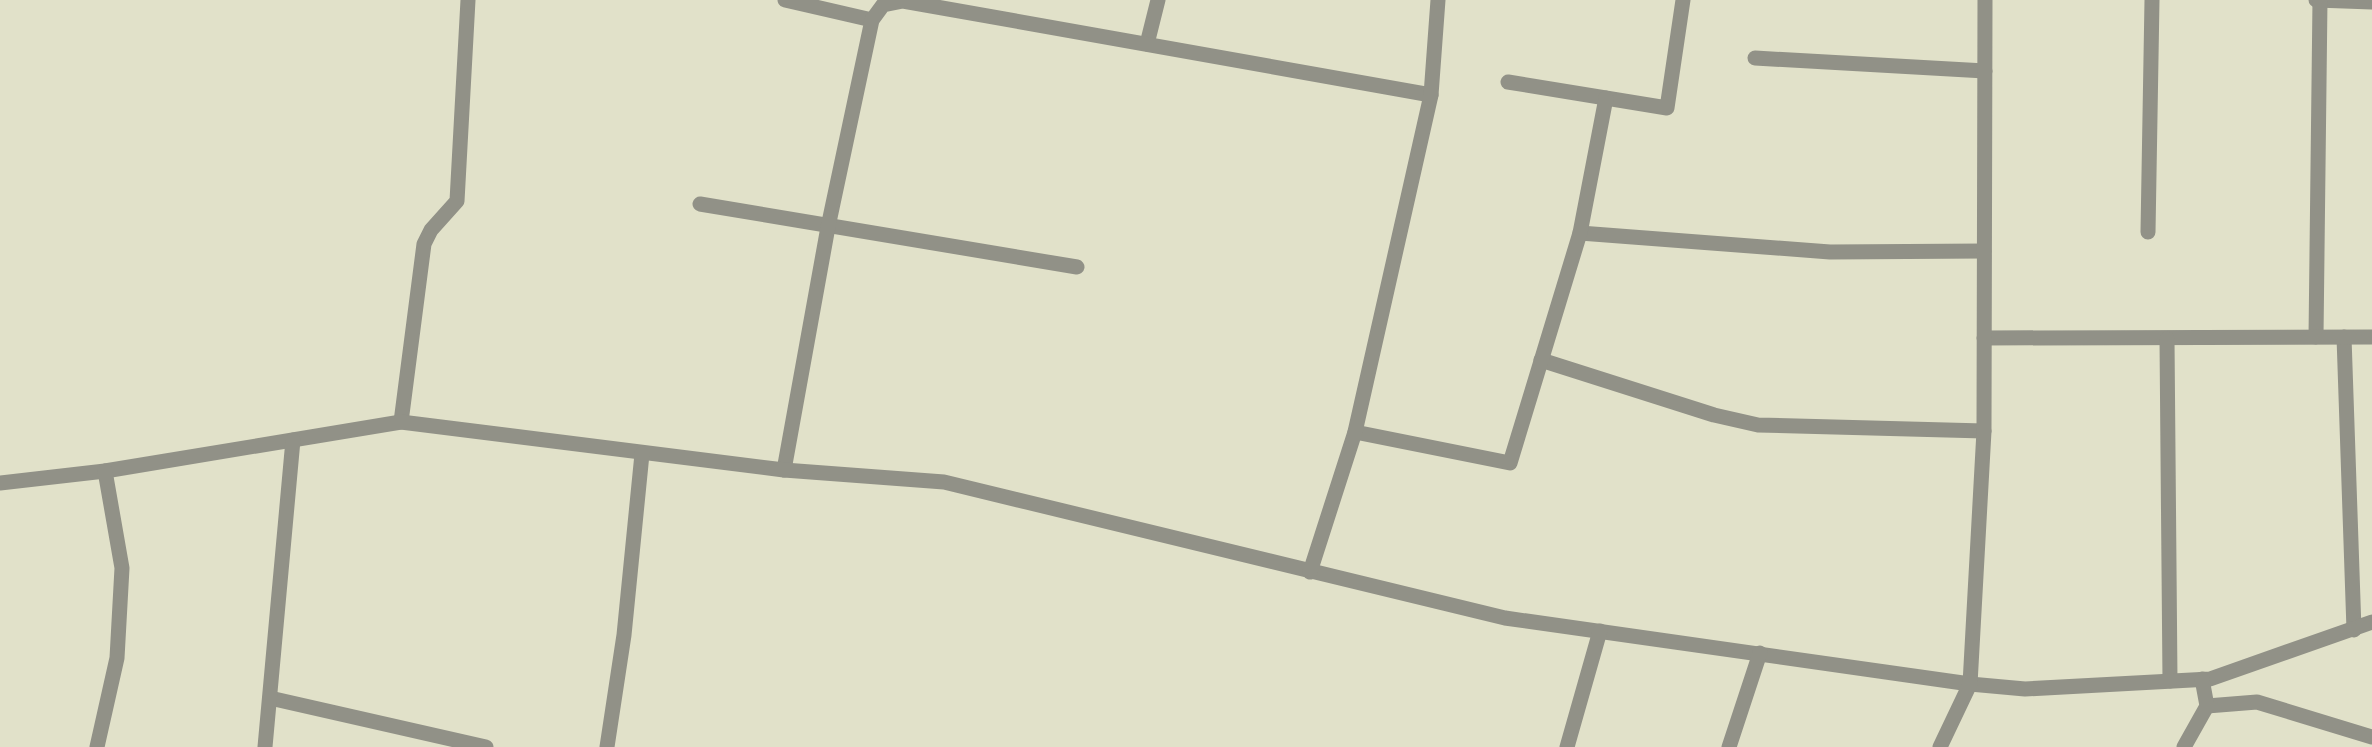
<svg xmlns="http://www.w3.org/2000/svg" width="2372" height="747" font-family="Montserrat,sans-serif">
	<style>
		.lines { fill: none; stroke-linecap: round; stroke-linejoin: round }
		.minor { stroke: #919187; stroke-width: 15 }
	</style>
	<rect width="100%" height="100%" fill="#e1e1c9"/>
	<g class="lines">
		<!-- minor -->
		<g class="minor">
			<polyline points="785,0 872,20"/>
			<polyline points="2316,0 2372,2"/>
			<polyline points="1147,44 1158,0"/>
			<polyline points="1755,58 1985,71"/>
			<polyline points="1508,82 1667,108 1683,0"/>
			<polyline points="700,204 1077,267"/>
			<polyline points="2148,232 2152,0"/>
			<polyline points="1580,233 1830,252 1984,251"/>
			<polyline points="2316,337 2320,0"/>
			<polyline points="2344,337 2354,630"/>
			<polyline points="1984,338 2372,337"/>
			<polyline points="2167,339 2170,681"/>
			<polyline points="1541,360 1714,415 1758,425 1984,431"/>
			<polyline points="401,422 424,244 431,230 457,201 468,0"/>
			<polyline points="1355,432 1510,463 1580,233 1606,98"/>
			<polyline points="784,470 828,227 872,20 883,5 903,1 1431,95"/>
			<polyline points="0,483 105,471 401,422 784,470 944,482 1505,618 1970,684 2025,689 2210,679 2372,622"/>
			<polyline points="1310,572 1355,432 1431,95 1438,0"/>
			<polyline points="270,698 486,747"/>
			<polyline points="2207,706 2257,702 2372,737"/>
			<polyline points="97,747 117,658 122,568 105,471"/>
			<polyline points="265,747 293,440"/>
			<polyline points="607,747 624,635 642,454"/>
			<polyline points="1567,747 1600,631"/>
			<polyline points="1729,747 1760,653"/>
			<polyline points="1940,747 1970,684 1984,431 1985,0"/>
			<polyline points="2184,747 2207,706 2202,679"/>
		</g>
	</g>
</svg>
